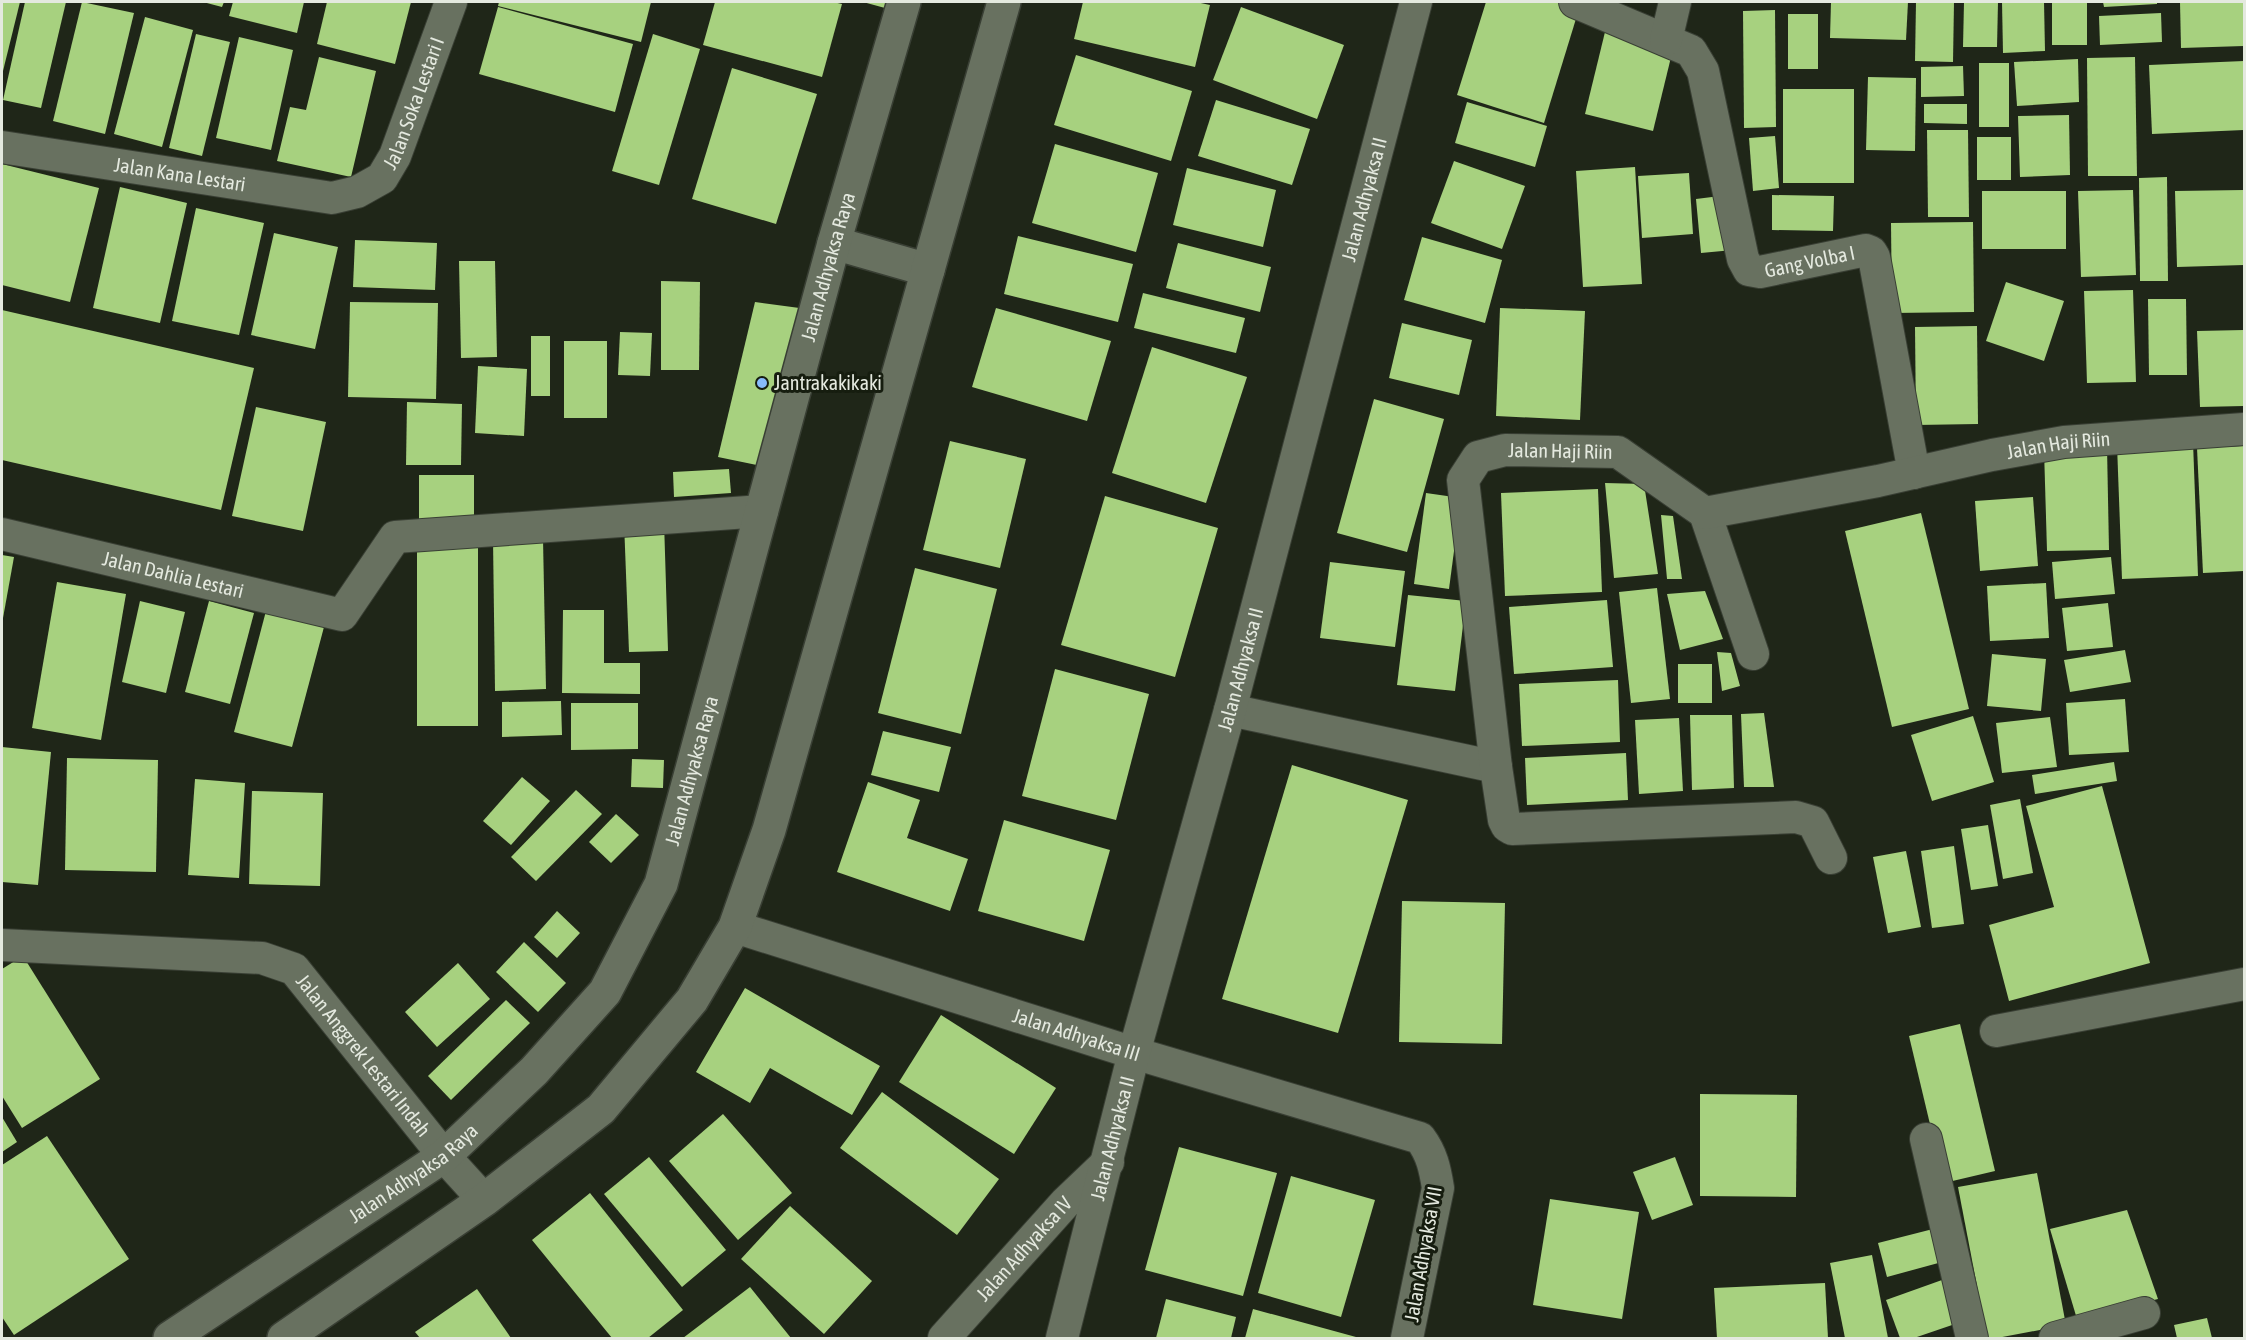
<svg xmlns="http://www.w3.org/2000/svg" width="2246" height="1340" font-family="'Asap Condensed',sans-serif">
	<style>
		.building { fill: #a7d17f }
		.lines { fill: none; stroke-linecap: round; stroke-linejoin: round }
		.street-casing { stroke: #393f34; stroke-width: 34 }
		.secondary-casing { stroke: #393f34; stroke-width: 36 }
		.street { stroke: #687160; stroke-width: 32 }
		.secondary { stroke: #687160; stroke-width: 33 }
		.poi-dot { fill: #87bbfb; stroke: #161d0f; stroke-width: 2 }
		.labels { text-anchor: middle; stroke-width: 6; stroke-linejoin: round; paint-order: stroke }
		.street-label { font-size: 20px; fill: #e4e9df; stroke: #161d0f }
		.poi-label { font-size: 20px; fill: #e4e9df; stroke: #161d0f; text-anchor: start }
	</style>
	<rect width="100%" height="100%" fill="#1f2618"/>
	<!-- building -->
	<g class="building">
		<polygon points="2,2 20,2 2,75"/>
		<polygon points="25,2 66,2 41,108 3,100"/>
		<polygon points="82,2 134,13 105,134 53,121"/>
		<polygon points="203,2 224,2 222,7"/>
		<polygon points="233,2 304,2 297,33 229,16"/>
		<polygon points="327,2 411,2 395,64 317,44"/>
		<polygon points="499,2 651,2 641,42 498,6"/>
		<polygon points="715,2 833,2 842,4 822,77 703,45"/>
		<polygon points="863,2 887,2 885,8"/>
		<polygon points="1083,2 1196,2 1210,5 1195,67 1074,39"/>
		<polygon points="1486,2 1555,2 1579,9 1544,123 1457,95"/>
		<polygon points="1831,2 1908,2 1906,40 1830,38"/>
		<polygon points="1916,2 1954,2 1953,62 1915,61"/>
		<polygon points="1964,2 1998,2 1997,47 1963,47"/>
		<polygon points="2002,2 2044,2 2045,51 2003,53"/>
		<rect x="2052" y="2" width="35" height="43"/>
		<polygon points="2103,2 2157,2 2157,4 2104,7"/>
		<polygon points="2180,2 2244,2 2244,46 2181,48"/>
		<polygon points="498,7 633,44 615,112 479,74"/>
		<polygon points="1241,7 1344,45 1317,119 1213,80"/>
		<polygon points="1775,10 1776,127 1744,128 1743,11"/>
		<polygon points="2161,13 2162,42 2100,45 2099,16"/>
		<rect x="1788" y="14" width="30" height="55"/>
		<polygon points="145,17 193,30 162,147 114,134"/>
		<polygon points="1605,32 1673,49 1653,131 1585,114"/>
		<polygon points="196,34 230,42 202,156 169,148"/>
		<polygon points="653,34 700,49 659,185 612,171"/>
		<polygon points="239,37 293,50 271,150 216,138"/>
		<polygon points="1076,55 1192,91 1171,161 1054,125"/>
		<polygon points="319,57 376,71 351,177 277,161 290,107 306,110"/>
		<polygon points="2135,57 2137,176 2088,176 2087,58"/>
		<polygon points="2078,59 2079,102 2017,106 2014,62"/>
		<polygon points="2244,61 2244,130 2152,134 2149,65"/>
		<rect x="1979" y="63" width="30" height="64"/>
		<polygon points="1963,66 1964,96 1921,97 1921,67"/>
		<polygon points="732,68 817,94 776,224 692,199"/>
		<polygon points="1868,77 1916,78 1915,151 1866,150"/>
		<rect x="1783" y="89" width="71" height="94"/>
		<polygon points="1216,100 1310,129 1292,185 1198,156"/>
		<polygon points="1467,102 1547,126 1535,167 1455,143"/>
		<polygon points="1924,104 1967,104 1967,124 1924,123"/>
		<polygon points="2069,115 2070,175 2020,177 2018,116"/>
		<polygon points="1927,130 1968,130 1969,217 1928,217"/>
		<polygon points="1775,136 1779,188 1753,191 1749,138"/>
		<rect x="1977" y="137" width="34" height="43"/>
		<polygon points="1055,144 1158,173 1136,252 1032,223"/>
		<polygon points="1454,161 1525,186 1502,249 1431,223"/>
		<polygon points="2,164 99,188 70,302 2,285"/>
		<polygon points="1635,167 1642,284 1583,287 1576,171"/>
		<polygon points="1187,168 1276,190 1263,247 1173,225"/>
		<polygon points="1689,173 1693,234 1642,238 1638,176"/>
		<polygon points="2167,177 2168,281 2140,281 2139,178"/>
		<polygon points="120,187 187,203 160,323 93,308"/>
		<polygon points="2133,190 2136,275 2081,277 2078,191"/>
		<polygon points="2244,190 2244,265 2177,267 2175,191"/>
		<rect x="1982" y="191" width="84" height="58"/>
		<polygon points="1728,195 1733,250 1701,253 1696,199"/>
		<polygon points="1772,195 1834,196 1833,231 1772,230"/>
		<polygon points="196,208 264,223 239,335 172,321"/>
		<polygon points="1973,222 1974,312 1892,313 1891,223"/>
		<polygon points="274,233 338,247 315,349 251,335"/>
		<polygon points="1018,236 1133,264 1118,322 1004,294"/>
		<polygon points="1422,237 1502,260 1485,323 1404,300"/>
		<polygon points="355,240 437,243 435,290 353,287"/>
		<polygon points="1178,243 1271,267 1260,312 1166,288"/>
		<polygon points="459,261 495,261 497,357 461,358"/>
		<polygon points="661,281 700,282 699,370 661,370"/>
		<polygon points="2006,282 2064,301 2044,361 1986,341"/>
		<polygon points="2133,290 2136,382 2087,383 2084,291"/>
		<polygon points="1143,293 1245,318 1236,353 1134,328"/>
		<polygon points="2148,299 2186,299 2187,375 2149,375"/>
		<polygon points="350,302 438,303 436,399 348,397"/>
		<polygon points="755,302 807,309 767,467 718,457"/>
		<polygon points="996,308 1111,341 1087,421 972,387"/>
		<polygon points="1500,308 1585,311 1580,420 1496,416"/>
		<polygon points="2,310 254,368 221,510 2,460"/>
		<polygon points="1402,323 1472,340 1459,395 1389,378"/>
		<polygon points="1977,326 1978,424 1916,425 1915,327"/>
		<polygon points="2244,330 2244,406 2200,407 2197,331"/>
		<polygon points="620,332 652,333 650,376 618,375"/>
		<rect x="531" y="336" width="19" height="60"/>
		<rect x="564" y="341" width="43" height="77"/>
		<polygon points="1152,347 1247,377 1206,503 1112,473"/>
		<polygon points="478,366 527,369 524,436 475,433"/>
		<polygon points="1374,399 1444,419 1407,552 1337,533"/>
		<polygon points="407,402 462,404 461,465 406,465"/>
		<polygon points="256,407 326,422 303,531 232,516"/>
		<polygon points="950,441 1026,459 1000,568 923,550"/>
		<polygon points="2193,442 2198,576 2122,579 2117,445"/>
		<polygon points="2244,446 2244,571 2203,573 2197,448"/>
		<polygon points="2107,447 2109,550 2047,551 2044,449"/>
		<polygon points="729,469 731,493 674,497 673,472"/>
		<rect x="419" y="475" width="55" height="54"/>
		<polygon points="1605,483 1644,484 1658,574 1614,578"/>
		<polygon points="1598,489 1602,592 1505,596 1501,493"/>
		<polygon points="1426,493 1461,498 1449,589 1414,584"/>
		<polygon points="1105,496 1218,528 1175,677 1061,645"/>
		<polygon points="2033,497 2038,566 1980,571 1975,501"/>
		<polygon points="1921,513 1969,709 1892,727 1845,531"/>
		<polygon points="1661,515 1673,516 1682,579 1667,579"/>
		<polygon points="664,521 668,651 629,652 624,522"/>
		<polygon points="493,539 543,539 546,689 495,691"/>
		<rect x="417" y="542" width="61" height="184"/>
		<polygon points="2,555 14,557 3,618 2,618"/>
		<polygon points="2111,557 2115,594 2055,599 2052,562"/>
		<polygon points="1330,562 1405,571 1395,647 1320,638"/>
		<polygon points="915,568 997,589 961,734 878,713"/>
		<polygon points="57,582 126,594 101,740 32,728"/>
		<polygon points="2046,583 2049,638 1990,641 1987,586"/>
		<polygon points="1657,588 1670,699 1631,703 1619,592"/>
		<polygon points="1705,591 1723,639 1680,650 1667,594"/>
		<polygon points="1408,595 1466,601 1455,691 1397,685"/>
		<polygon points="1607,600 1613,667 1514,674 1509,607"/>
		<polygon points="140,601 185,612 166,693 122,682"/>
		<polygon points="209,601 254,613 230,704 185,692"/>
		<polygon points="2108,603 2113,647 2067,651 2062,608"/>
		<polygon points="563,610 604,610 604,663 640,663 640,694 562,693"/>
		<polygon points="266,611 324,627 292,747 234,732"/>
		<polygon points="2125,650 2131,682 2070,692 2064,660"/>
		<polygon points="1717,652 1731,653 1740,686 1722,691"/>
		<polygon points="1992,654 2046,659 2041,711 1987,706"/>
		<rect x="1678" y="664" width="34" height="39"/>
		<polygon points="1055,669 1149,694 1116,820 1022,796"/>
		<polygon points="1618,680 1620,742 1522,746 1519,684"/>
		<polygon points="2125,699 2129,752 2069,755 2066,703"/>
		<polygon points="561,701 562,735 502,737 502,702"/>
		<polygon points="571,703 638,703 638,749 571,750"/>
		<polygon points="1764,713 1774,787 1744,787 1741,714"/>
		<polygon points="1690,715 1732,715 1734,788 1692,790"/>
		<polygon points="1973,716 1994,782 1932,801 1911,735"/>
		<polygon points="2050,717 2057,767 2002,773 1996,723"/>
		<polygon points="1679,718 1683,791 1639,794 1635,720"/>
		<polygon points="883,731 951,747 939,792 871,775"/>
		<polygon points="2,747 51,752 38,885 2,882"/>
		<polygon points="1626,753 1628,800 1527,805 1525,758"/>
		<polygon points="67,758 158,760 156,872 65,870"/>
		<polygon points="632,759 664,760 663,788 631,787"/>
		<polygon points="2114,762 2117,781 2035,794 2032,775"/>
		<polygon points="1292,765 1408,800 1338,1033 1222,999"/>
		<polygon points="522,777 550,801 511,845 483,821"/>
		<polygon points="195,779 245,783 239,878 188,875"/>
		<polygon points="868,782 920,800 907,838 968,859 950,911 837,872"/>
		<polygon points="2102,786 2150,963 2009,1001 1989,925 2054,907 2026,806"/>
		<polygon points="576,790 602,814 536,881 511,857"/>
		<polygon points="252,791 323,793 320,886 249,884"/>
		<polygon points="2020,799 2033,873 2003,879 1990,805"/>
		<polygon points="616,814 639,835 611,863 589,842"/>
		<polygon points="1004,820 1110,850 1084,941 978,911"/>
		<polygon points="1988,825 1998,886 1971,890 1961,829"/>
		<polygon points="1954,846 1964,924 1932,928 1921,851"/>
		<polygon points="1906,851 1921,927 1888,933 1873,857"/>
		<polygon points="1402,901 1505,903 1502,1044 1399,1042"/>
		<polygon points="557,911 580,933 557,958 534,937"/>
		<polygon points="524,942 566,983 538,1012 496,972"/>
		<polygon points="23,956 100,1079 22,1128 2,1096 2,969"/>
		<polygon points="458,963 490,999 437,1047 405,1012"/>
		<polygon points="745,988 880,1066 852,1115 770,1068 750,1103 696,1072"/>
		<polygon points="506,1000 530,1023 451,1100 428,1076"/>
		<polygon points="941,1015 1056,1088 1014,1154 899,1082"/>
		<polygon points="1960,1024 1995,1171 1944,1183 1909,1036"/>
		<polygon points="882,1092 999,1179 957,1235 840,1148"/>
		<polygon points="1700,1094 1797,1095 1796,1197 1700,1196"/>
		<polygon points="723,1114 792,1193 738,1240 669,1161"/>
		<polygon points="2,1117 17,1142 2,1152"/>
		<polygon points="47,1136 129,1259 14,1335 2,1317 2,1165"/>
		<polygon points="1179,1147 1277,1173 1243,1296 1145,1270"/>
		<polygon points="649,1157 726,1250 682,1287 604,1194"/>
		<polygon points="1675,1157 1693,1205 1652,1220 1633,1172"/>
		<polygon points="2037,1173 2066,1325 1997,1338 1987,1338 1958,1187"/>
		<polygon points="1291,1176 1375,1200 1341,1317 1258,1293"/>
		<polygon points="590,1193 683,1310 648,1338 612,1338 532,1240"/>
		<polygon points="1550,1199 1639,1212 1622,1319 1533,1305"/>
		<polygon points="790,1206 872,1281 824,1334 741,1259"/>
		<polygon points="2127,1210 2158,1299 2077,1319 2050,1229"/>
		<polygon points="1933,1229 1942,1262 1887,1277 1878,1243"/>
		<polygon points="1872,1255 1888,1338 1845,1338 1830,1263"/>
		<polygon points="1942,1280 1958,1323 1914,1338 1900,1338 1886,1300"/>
		<polygon points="1825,1283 1828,1338 1717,1338 1714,1288"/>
		<polygon points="750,1287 791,1338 683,1338"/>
		<polygon points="477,1289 511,1338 420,1338 415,1332"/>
		<polygon points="1166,1299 1236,1317 1231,1338 1156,1338"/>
		<polygon points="1253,1309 1356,1337 1356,1338 1245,1338"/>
		<polygon points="2207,1318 2212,1338 2177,1338 2174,1325"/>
	</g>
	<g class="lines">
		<defs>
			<g id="street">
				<path id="s1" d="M1575 2 1691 51 1703 71 1743 259 1749 270 1760 272 1866 250 1871 252 1874 257 1914 473"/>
				<polyline points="1666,40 1675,2"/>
				<path id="s2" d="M2 147 332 198 357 192 382 178 395 156 451 2"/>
				<polyline points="1705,513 1753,654"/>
				<path id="s3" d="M2 534 342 615 395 537 762 511"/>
				<polyline points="1230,710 1496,767"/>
				<path id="s4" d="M1831 858 1813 822 1796 817 1512 829 1507 826 1504 820 1496 767 1463 480 1478 457 1505 450 1618 452 1705 513 1878 481 1992 455 2064 442 2244 429"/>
				<path id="s5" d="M735 927 1134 1053 1420 1138C1432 1154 1435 1169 1438 1188L1407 1338"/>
				<path id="s6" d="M2 945 262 958 294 969 444 1156 484 1200"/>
				<polyline points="1996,1031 2244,984"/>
				<polyline points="1926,1139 1972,1338"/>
				<path id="s7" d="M944 1338 1066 1202 1108 1162"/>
				<path id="s8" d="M1062 1338 1134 1053 1230 710 1416 2"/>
				<polyline points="2055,1338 2144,1313"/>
			</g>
			<g id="secondary">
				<polyline points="834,243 928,270"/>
				<path id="s9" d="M170 1338 444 1156 534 1071 605 992 661 884 834 243 904 2"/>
				<polyline points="284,1338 484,1200 601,1109 692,1000 735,927 769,830 1004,2"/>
			</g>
		</defs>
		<!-- street casing -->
		<use href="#street" class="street-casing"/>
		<!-- secondary casing -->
		<use href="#secondary" class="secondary-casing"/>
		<!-- street -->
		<use href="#street" class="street"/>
		<!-- secondary -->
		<use href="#secondary" class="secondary"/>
	</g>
	<!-- markers -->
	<circle class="poi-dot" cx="762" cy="383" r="6"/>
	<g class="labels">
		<!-- street labels -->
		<g class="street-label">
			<text dy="7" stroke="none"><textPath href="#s2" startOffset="470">Jalan Soka Lestari I</textPath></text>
			<text dy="7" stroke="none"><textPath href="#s2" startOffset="180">Jalan Kana Lestari</textPath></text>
			<text dy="7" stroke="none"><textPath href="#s8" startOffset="1178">Jalan Adhyaksa II</textPath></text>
			<text dy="7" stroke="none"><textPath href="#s1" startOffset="416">Gang Volba I</textPath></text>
			<text dy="7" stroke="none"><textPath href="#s9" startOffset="1320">Jalan Adhyaksa Raya</textPath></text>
			<text dy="7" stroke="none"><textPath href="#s4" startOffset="1332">Jalan Haji Riin</textPath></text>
			<text dy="7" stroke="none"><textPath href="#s4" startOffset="808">Jalan Haji Riin</textPath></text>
			<text dy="7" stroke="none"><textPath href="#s3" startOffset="176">Jalan Dahlia Lestari</textPath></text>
			<text dy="7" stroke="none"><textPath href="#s8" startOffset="692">Jalan Adhyaksa II</textPath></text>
			<text dy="7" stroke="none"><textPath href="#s9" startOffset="798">Jalan Adhyaksa Raya</textPath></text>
			<text dy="7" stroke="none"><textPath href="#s5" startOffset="358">Jalan Adhyaksa III</textPath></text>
			<text dy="7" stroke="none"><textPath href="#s6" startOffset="405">Jalan Anggrek Lestari Indah</textPath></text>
			<text dy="7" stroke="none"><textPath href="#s8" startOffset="206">Jalan Adhyaksa II</textPath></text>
			<text dy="7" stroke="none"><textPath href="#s9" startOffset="294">Jalan Adhyaksa Raya</textPath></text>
			<text dy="7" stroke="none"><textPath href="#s7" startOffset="120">Jalan Adhyaksa IV</textPath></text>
			<text transform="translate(1423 1254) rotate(-80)" y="7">Jalan Adhyaksa VII</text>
		</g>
		<!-- poi labels -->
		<g class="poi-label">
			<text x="774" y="390">Jantrakakikaki</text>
		</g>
	</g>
	<!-- border -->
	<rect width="2246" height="1340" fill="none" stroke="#e4e9df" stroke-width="6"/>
</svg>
